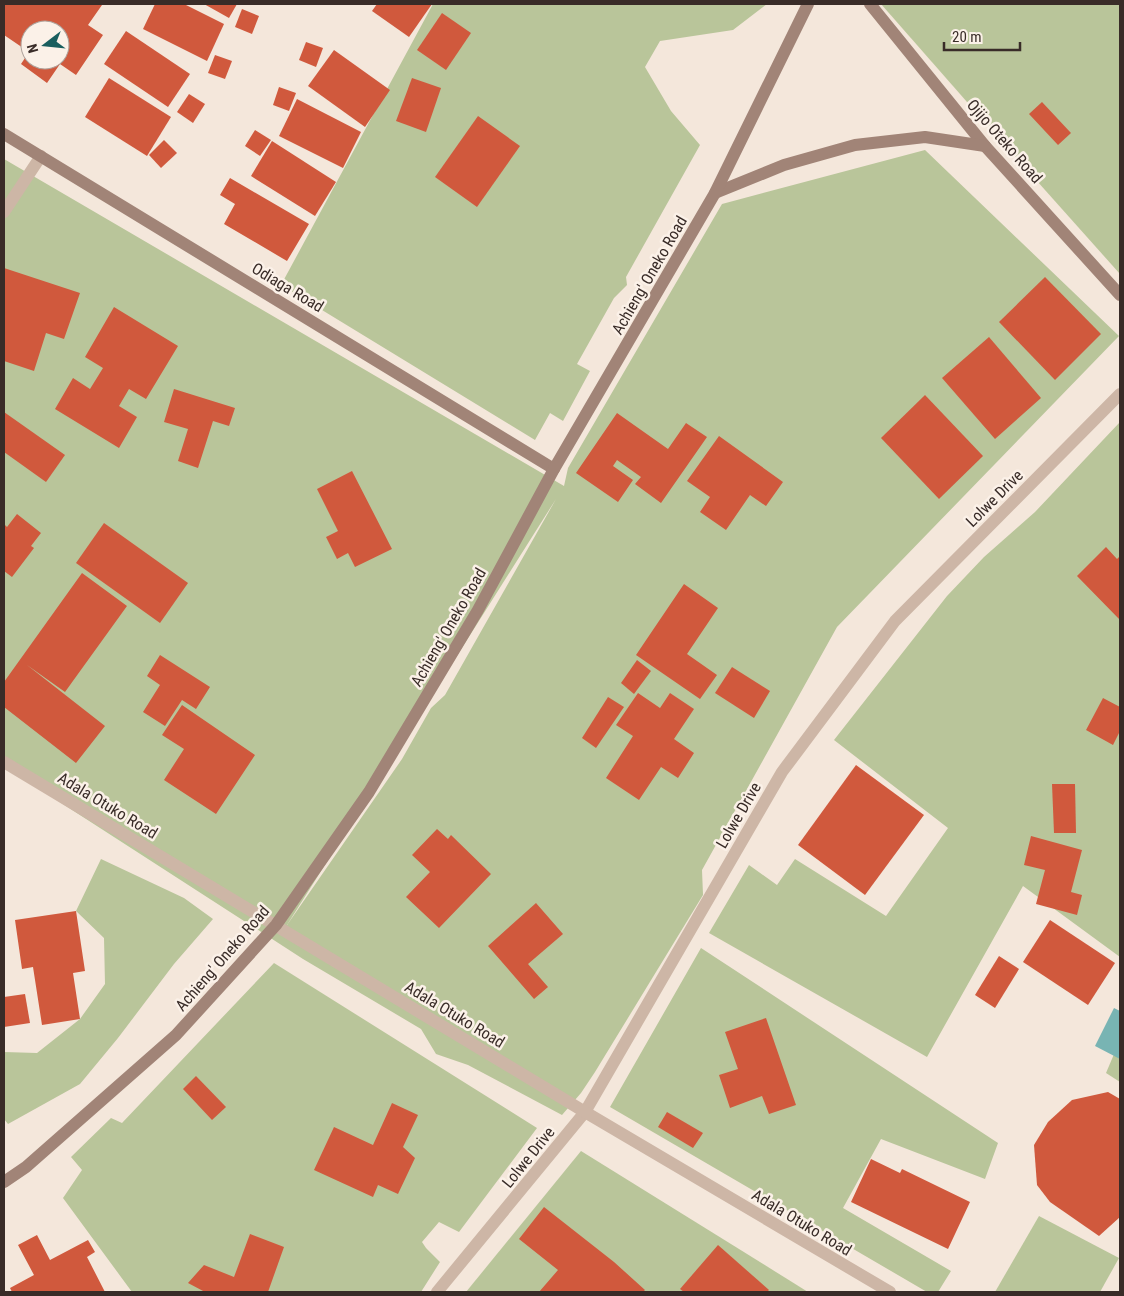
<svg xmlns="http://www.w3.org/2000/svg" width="1124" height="1296" font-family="'Roboto Condensed',sans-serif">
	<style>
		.green { fill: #b9c59a; fill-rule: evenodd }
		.water { fill: #78b4b3 }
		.building { fill: #d0593d; fill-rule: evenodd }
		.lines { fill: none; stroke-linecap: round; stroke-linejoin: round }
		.minor { stroke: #cdb6a6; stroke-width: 12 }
		.tertiary { stroke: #cdb6a6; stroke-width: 12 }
		.secondary { stroke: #a18477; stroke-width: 12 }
		.labels { text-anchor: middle; stroke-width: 5; stroke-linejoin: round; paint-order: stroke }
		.street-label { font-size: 16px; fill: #392c28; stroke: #fbf1e8 }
	</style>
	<rect width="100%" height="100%" fill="#f4e7db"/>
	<!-- green -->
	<g class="green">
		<polygon points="433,4 767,4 733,30 660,41 645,67 671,111 700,145 626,277 627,285 614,298 577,364 590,371 563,421 550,413 535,440 281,285"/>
		<polygon points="881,4 1120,4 1120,274 1003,143"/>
		<path d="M925 150 1119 336 837 627 702 870 703 895 595 1072 581 1093 562 1115 468 1065 436 1054 421 1029 303 959 4 766V159L564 486 568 468 722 204ZM556 499 445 695 431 708 402 759 287 925Z"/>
		<polygon points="1120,422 1120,957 1023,886 927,1057 709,933 749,865 777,885 795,859 886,916 948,828 834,740 947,596 984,557 1035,512"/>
		<polygon points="101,859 184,898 213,919 174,964 118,1038 80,1084 8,1124 4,1119 4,1052 37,1053 80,1019 105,984 104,938 76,911"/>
		<polygon points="701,948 998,1143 985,1179 881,1139 843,1208 951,1271 938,1292 927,1292 610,1107"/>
		<polygon points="274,963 537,1128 459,1232 439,1222 422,1242 426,1248 440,1262 421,1292 132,1292 63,1198 82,1170 71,1157 111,1118 122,1123"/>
		<polygon points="1120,1040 1120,1082 1106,1073"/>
		<polygon points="581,1151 784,1277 808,1292 466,1292"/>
		<polygon points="1039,1216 1119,1258 1100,1292 995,1292"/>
	</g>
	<!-- water -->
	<polygon class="water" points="1114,1008 1120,1011 1120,1059 1095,1046"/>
	<!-- building -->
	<g class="building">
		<path d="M4 4H99L102 5 88 25 103 35 76 75 60 64 47 83 21 64 29 52 4 35ZM30 30H60V60H30Z"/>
		<polygon points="155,4 184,4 224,24 207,61 143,29"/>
		<polygon points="204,4 237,4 229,18"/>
		<polygon points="377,4 432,4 409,37 372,11"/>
		<polygon points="242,9 259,16 252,34 235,27"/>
		<polygon points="442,13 471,33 446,70 417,50"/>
		<polygon points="126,31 190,74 168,107 104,64"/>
		<polygon points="306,42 323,48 316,67 299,60"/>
		<polygon points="334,50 390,90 365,127 308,86"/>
		<polygon points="215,55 232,61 225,79 208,73"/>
		<polygon points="109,78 171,117 147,156 85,117"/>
		<polygon points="412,78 441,88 426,132 396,121"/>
		<polygon points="279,87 296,93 289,111 273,105"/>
		<polygon points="189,94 205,104 193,123 177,112"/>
		<polygon points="297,99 361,132 343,168 279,136"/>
		<polygon points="1042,102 1071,133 1058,145 1029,114"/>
		<polygon points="478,116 520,146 477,207 435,177"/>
		<polygon points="255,130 271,140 260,156 245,146"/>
		<polygon points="164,140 177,153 161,168 149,155"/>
		<polygon points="272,141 336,182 315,216 251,176"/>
		<polygon points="230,178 309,224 287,261 224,224 235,204 220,195"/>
		<polygon points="4,268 80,293 64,339 46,333 34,371 4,361"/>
		<polygon points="1045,277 1101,334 1055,380 999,322"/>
		<polygon points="114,307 178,346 146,399 129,389 119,406 137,417 119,448 55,409 73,378 90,389 103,368 85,357"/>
		<polygon points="989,337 1041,398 995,439 942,378"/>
		<polygon points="174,389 235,408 229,426 213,421 198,468 178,461 188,429 164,422"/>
		<polygon points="925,395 983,456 939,499 881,438"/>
		<polygon points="4,412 65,455 46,482 4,452"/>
		<polygon points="617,413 668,449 686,423 707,437 661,503 635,484 641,477 617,460 613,466 633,480 618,502 576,473"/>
		<polygon points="719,436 783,482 766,506 750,495 726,530 700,512 710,497 687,481"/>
		<polygon points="352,471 392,549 355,567 348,553 337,559 326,537 338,531 317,489"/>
		<polygon points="17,514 41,533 31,546 34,548 12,577 4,571 4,524 7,527"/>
		<polygon points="104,523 188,583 160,623 76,563"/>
		<polygon points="1106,547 1117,559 1120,556 1120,620 1077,576"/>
		<polygon points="82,573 127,606 65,692 27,665 105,726 76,763 4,707 4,682"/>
		<polygon points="684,584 718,608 687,654 717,675 700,699 636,655"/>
		<polygon points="160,655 210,687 196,709 182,700 165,726 143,712 160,685 147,676"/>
		<polygon points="637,660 651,671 634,694 621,683"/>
		<polygon points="732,667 770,691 754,718 715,693"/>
		<polygon points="638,693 660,708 670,693 694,709 674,739 694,753 678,778 661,767 639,800 606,778 633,736 616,725"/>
		<polygon points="608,697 624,707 596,748 582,738"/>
		<polygon points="1103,698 1120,707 1120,731 1113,745 1086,730"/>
		<polygon points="182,705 255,755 216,814 164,780 184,749 162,735"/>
		<polygon points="856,765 924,815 865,895 798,845"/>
		<polygon points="1052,784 1075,784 1076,833 1054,833"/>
		<polygon points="437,829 448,839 451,835 491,874 439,928 406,897 430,872 412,855"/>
		<polygon points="1031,836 1082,850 1071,892 1082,895 1077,915 1036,904 1045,870 1024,865"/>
		<polygon points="536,903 563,934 528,964 548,987 534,999 488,946"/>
		<polygon points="76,911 85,971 73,973 80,1019 42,1025 33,967 22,969 15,920"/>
		<polygon points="1050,920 1115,963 1088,1005 1023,962"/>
		<polygon points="999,956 1019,969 995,1008 975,995"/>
		<polygon points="25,994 30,1023 4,1027 4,997"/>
		<polygon points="766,1018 796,1105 769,1114 762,1096 730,1108 719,1075 738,1069 725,1032"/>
		<polygon points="196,1076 226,1107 212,1120 183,1089"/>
		<polygon points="1108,1092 1120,1099 1120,1217 1099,1236 1050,1202 1037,1185 1034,1145 1048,1122 1072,1100"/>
		<polygon points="392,1103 418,1115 403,1147 415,1158 398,1194 378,1185 373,1197 314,1170 334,1127 373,1145"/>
		<polygon points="667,1112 703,1133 693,1148 658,1127"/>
		<polygon points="871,1159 900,1173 902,1169 970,1202 948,1249 851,1202"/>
		<polygon points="544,1207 614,1262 645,1290 643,1292 539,1292 558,1270 519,1239"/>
		<polygon points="250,1234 284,1247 268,1292 205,1292 188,1283 204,1265 234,1277"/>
		<polygon points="37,1235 50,1260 88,1240 95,1252 87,1257 105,1292 12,1292 10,1288 34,1275 18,1245"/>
		<polygon points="718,1245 769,1290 767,1292 684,1292 680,1289"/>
	</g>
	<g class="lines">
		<!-- minor -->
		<g class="minor">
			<polyline points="4,212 41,156"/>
			<polyline points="437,1292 585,1112 782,772 895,621 1120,394"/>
		</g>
		<!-- tertiary -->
		<polyline class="tertiary" points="4,762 585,1112 890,1292"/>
		<!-- secondary -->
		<g class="secondary">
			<polyline points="870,4 985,146 1120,295"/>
			<polyline points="4,134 554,469"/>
			<polyline points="715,193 784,165 855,145 925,137 985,146"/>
			<polyline points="4,1182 26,1167 176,1035 276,925 369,792 478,610 554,469 715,193 808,4"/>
		</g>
	</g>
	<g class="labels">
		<!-- street labels -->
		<g class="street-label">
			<text transform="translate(1005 141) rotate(49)" y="6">Ojijo Oteko Road</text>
			<text transform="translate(649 275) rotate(-60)" y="6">Achieng' Oneko Road</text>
			<text transform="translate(288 287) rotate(31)" y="6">Odiaga Road</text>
			<text transform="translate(994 498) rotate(-45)" y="6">Lolwe Drive</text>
			<text transform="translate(448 627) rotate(-60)" y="6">Achieng' Oneko Road</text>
			<text transform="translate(108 805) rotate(31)" y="6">Adala Otuko Road</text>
			<text transform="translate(738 815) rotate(-60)" y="6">Lolwe Drive</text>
			<text transform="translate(222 958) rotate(-49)" y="6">Achieng' Oneko Road</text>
			<text transform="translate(455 1014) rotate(31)" y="6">Adala Otuko Road</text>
			<text transform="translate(528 1157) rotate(-51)" y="6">Lolwe Drive</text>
			<text transform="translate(802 1222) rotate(31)" y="6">Adala Otuko Road</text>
		</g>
	</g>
	<!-- border -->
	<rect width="1124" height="1296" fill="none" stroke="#392c28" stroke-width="10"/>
	<!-- north arrow -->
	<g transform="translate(45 45) rotate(254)"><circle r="24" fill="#fbf1e8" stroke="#ada29b"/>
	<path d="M0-4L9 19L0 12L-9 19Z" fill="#195e5e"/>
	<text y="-8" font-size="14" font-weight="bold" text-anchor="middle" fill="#392c28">N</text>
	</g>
	<!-- scale -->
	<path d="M944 42v8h76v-8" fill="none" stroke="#392c28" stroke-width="2.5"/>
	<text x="952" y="42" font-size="15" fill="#392c28" stroke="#fbf1e8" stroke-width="4" paint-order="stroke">20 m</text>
</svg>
